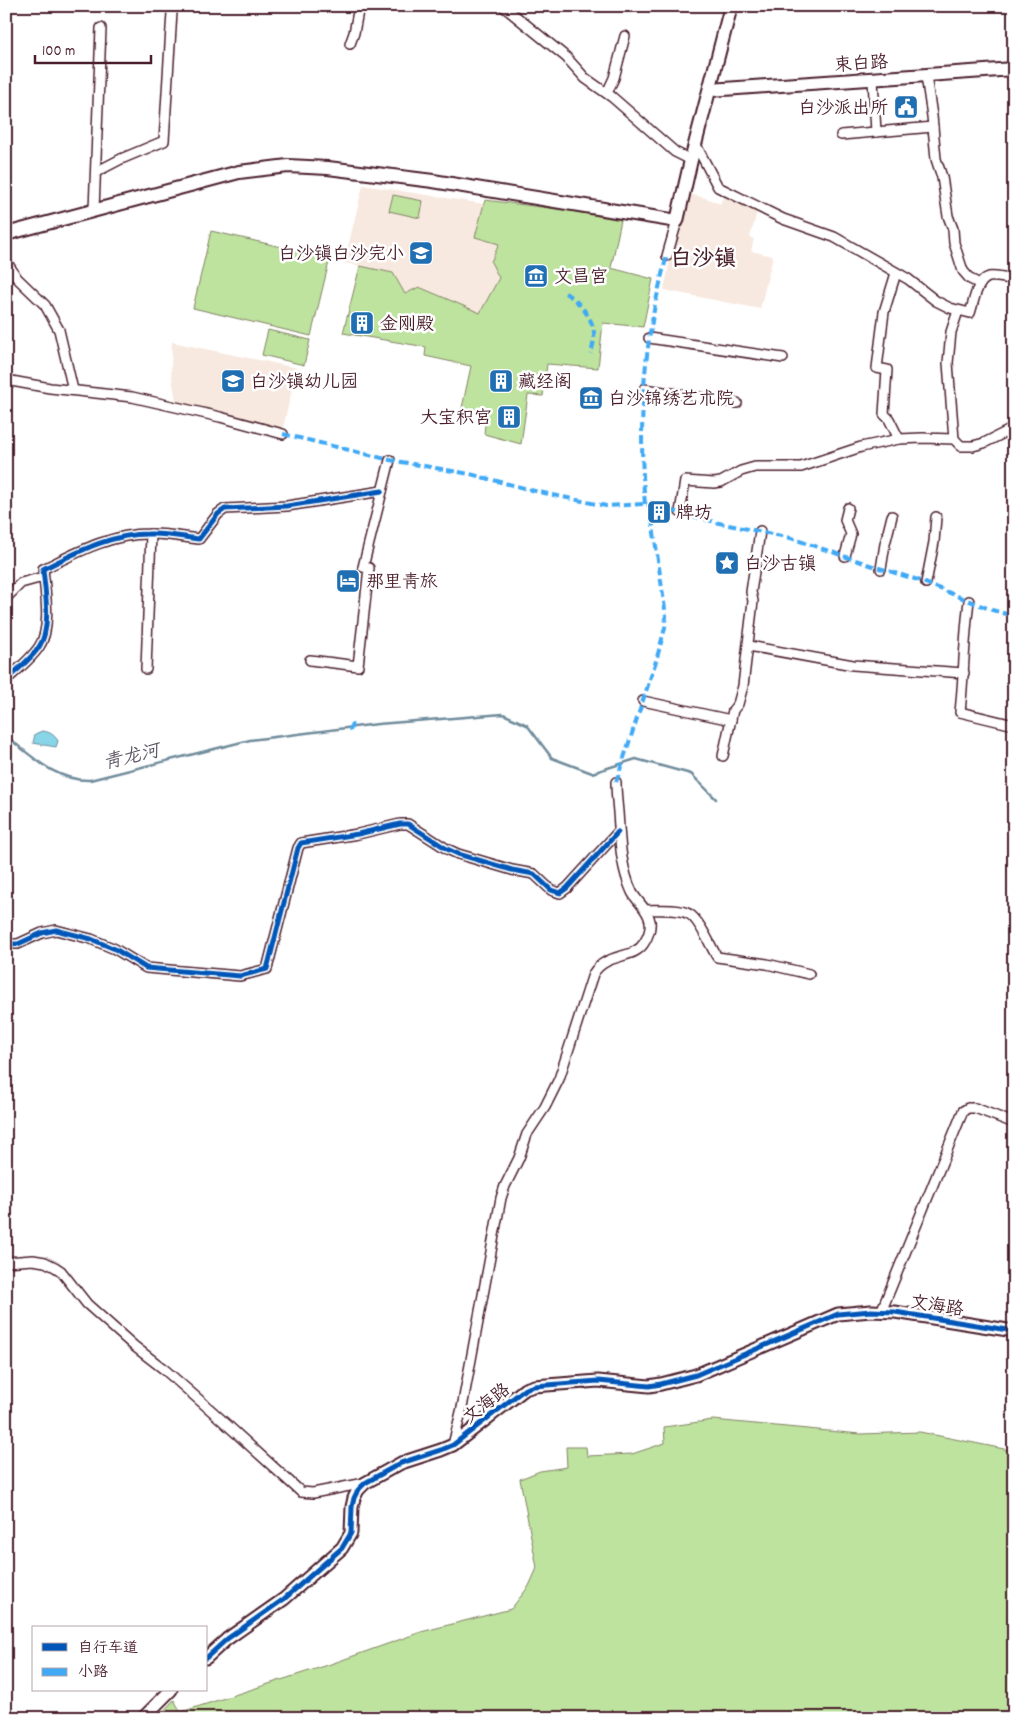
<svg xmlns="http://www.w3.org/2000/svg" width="1020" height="1724" font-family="Dekko,'LXGW WenKai TC',sans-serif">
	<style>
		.built { fill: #f7e9df }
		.green { fill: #bde39f; stroke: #848165 }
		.water { fill: #89d5e8; stroke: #708c9c }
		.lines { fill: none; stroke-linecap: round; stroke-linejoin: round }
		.stream { stroke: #708c9c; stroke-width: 2.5 }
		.minor-casing { stroke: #4a1f2b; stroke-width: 12 }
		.tertiary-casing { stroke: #4a1f2b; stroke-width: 15 }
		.secondary-casing { stroke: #4a1f2b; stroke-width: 16 }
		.minor { stroke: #fff; stroke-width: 9 }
		.tertiary { stroke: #fff; stroke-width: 11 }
		.secondary { stroke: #fff; stroke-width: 12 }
		.quiet { stroke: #3fa9f5; stroke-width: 4; stroke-dasharray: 8 4; stroke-linecap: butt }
		.cycleway-casing { stroke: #fff; stroke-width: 8 }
		.cycleway { stroke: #0057b8; stroke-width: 5 }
		.labels { text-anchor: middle; stroke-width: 5; stroke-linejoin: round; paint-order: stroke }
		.street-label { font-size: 18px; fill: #4a1f2b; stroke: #fff }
		.poi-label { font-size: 18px; fill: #4a1f2b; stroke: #fff; text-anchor: start }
		.water-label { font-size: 19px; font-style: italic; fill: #5d5664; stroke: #fff }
		.district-label { font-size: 22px; font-weight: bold; fill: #4a1f2b; stroke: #fff }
	</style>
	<rect width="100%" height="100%" fill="#fff"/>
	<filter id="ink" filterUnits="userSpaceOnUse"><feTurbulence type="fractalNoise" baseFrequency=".02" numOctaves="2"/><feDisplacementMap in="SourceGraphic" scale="10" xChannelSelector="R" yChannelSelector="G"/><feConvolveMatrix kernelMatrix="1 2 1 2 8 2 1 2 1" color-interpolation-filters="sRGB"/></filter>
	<g filter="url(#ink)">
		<!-- built -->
		<g class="built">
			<polygon points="363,185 484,204 475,237 499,243 491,262 499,278 480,314 419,287 405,294 393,273 344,263"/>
			<polygon points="688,194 706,198 720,204 723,197 757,212 750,237 754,239 751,251 773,256 760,309 664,290 669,265"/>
			<polygon points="172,342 297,368 282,432 182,406 176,401 171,372"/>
		</g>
		<!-- green -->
		<g class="green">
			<polygon points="393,195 423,201 420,218 389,211"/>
			<polygon points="485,200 565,210 621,220 611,268 653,279 643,327 603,323 598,368 547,364 543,396 528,395 521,444 484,434 486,415 462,408 471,366 425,356 426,347 343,333 360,266 393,273 405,294 419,287 480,313 499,278 491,262 499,244 475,237"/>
			<polygon points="211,231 330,258 311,336 193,308"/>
			<polygon points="268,330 310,340 304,365 262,355"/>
			<polygon points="713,1420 860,1434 920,1432 1014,1451 1014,1718 157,1718 174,1700 181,1712 328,1665 421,1632 511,1609 529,1586 537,1568 520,1479 540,1471 567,1467 566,1447 586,1447 587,1456 632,1454 665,1443 664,1427"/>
		</g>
		<!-- water -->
		<path class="water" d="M42 731C48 731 55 735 58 741L56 747 33 743 35 734Z"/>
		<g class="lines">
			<!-- stream -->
			<path class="stream" d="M6 736C32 756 55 781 90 780L250 740 378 724 503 714 527 725 552 758 592 773 636 759 691 774 716 799"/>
			<defs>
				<g id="minor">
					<polyline points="503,6 566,57 585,78 612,97 675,152 691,160"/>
					<polyline points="350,44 354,33 359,6"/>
					<polyline points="926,76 932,116 936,159 942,177 948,216 953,229 954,243 963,271 970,279 980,284"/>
					<polyline points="873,80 876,132"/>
					<polyline points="607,93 614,78 625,36"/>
					<polyline points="841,135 933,127"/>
					<path d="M695 143 718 187 783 219 834 237 908 279 936 301 950 308 970 313C974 302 976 281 989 277 996 276 1006 279 1014 279"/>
					<polyline points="96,172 121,159 164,141 172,12"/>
					<polyline points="94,210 101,28"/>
					<polyline points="667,256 677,221"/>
					<polyline points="6,261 17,278 45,305 59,330 73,390"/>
					<polyline points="896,273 884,312 877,368 887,370 884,414 889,419 899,439"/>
					<polyline points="649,338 783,358"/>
					<polyline points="6,380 50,388 132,397 220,417 283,434"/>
					<polyline points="644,389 737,403"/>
					<polyline points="954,439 948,363 951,332 958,311"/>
					<polyline points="680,512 685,481 714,483 721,482 741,471 755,467 801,467 861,447 899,439 922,438 954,439 961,446 973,446 984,443 1014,428"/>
					<polyline points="845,556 851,534 845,520 848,508"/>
					<polyline points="881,569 885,544 892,516"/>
					<polyline points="926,583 934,542 936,517"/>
					<polyline points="6,598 21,583 43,577"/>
					<path d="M969 601C964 639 964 675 960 712L1014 725"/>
					<polyline points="749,646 853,665 964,673"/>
					<polyline points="310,660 358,666 369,568 363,567 390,460"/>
					<polyline points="146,669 151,534"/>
					<path d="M6 680C17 670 31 659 39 647 52 628 45 591 43 569 76 553 110 534 148 534 165 533 182 537 199 539L218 514 225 509 287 506 382 491"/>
					<polyline points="643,701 731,720"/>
					<polyline points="723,756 733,710 738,704 743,686 753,601 751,592 760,531"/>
					<path d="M646 910C657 910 679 908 689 914 699 919 711 947 717 957L767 964 809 974"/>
					<polyline points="6,944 18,944 42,933 56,930 91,939 115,949 146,968 240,976 267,969 298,848 301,843 358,834 400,824 408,824 447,849 458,854 512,870 534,874 551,890 560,893 567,888 618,832"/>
					<polyline points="6,1262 33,1260 45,1262 55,1267 61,1271 87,1304 134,1346 165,1370 213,1412 301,1492 313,1493 365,1483"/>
					<polyline points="881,1312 963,1111 968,1108 975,1108 1014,1123"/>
					<path d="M453 1445 462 1408 501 1198 505 1186 519 1158 527 1134 545 1107 559 1079 593 974C606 952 634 960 644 943 648 937 651 928 650 921 648 909 637 902 632 892 620 866 620 839 618 812 617 802 616 792 616 782"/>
				</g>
				<g id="tertiary">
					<polyline points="206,1658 227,1639 284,1599 342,1548 351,1533 352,1507 354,1498 358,1490 365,1483 401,1463 441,1450 453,1445 525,1389 534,1386 598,1381 649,1386 661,1384 696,1375 838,1314 871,1311 895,1312 1014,1331"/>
					<polyline points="143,1718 171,1690"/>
				</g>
				<g id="secondary">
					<polyline points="710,90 1014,69"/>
					<polyline points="6,234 239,172 288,166 328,168 433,181 677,221 691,160 731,6"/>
				</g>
			</defs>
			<!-- minor casing -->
			<use href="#minor" class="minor-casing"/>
			<!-- tertiary casing -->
			<use href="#tertiary" class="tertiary-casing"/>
			<!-- secondary casing -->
			<use href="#secondary" class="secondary-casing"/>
			<!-- minor -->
			<use href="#minor" class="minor"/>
			<!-- tertiary -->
			<use href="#tertiary" class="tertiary"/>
			<!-- secondary -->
			<use href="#secondary" class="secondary"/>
			<!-- quiet -->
			<g class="quiet">
				<path d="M565 293C578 300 594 319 594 334 595 340 592 348 591 354"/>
				<polyline points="283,434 390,460 470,474 539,492 606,506 645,504 719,523 791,538 876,567 918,580 992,610 1014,616"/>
				<path d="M645 504C639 438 642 370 655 305 659 289 662 272 667 256"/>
				<polyline points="350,731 352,722"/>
				<polyline points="616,782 656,661 665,628 666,616 650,505"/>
			</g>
			<defs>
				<g id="cycleway">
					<path d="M6 680C17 670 31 659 39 647 52 628 45 591 43 569 76 553 110 534 148 534 165 533 182 537 199 539L218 514 225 509 287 506 382 491"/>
					<polyline points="6,944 18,944 42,933 56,930 91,939 115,949 146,968 240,976 267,969 298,848 301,843 358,834 400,824 408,824 447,849 458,854 512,870 534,874 551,890 560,893 567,888 618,832"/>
					<polyline points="206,1658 227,1639 284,1599 342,1548 351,1533 352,1507 354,1498 358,1490 365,1483 401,1463 441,1450 453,1445 525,1389 534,1386 598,1381 649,1386 661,1384 696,1375 838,1314 871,1311 895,1312 1014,1331"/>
				</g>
			</defs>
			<!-- cycleway casing -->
			<use href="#cycleway" class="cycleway-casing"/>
			<!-- cycleway -->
			<use href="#cycleway" class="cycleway"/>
		</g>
	</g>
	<!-- icons -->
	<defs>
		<symbol id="civic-square" viewBox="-11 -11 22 22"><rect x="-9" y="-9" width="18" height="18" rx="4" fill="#1f6fb2" stroke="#fff"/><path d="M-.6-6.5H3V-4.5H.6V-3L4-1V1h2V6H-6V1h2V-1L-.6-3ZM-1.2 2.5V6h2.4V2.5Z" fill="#fff"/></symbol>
		<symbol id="school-square" viewBox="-11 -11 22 22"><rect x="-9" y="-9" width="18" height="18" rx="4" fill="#1f6fb2" stroke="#fff"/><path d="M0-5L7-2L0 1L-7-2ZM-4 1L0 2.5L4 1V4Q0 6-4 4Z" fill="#fff"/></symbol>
		<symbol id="museum-square" viewBox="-11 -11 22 22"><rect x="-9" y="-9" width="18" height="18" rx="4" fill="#1f6fb2" stroke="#fff"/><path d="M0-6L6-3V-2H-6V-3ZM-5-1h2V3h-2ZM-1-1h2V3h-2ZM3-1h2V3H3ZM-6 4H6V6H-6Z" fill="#fff"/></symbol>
		<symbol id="building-square" viewBox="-11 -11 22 22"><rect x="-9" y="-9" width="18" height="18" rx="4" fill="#1f6fb2" stroke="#fff"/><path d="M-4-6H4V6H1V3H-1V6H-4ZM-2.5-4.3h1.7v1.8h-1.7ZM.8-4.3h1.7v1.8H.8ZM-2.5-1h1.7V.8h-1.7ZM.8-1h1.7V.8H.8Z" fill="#fff"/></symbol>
		<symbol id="sight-square" viewBox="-11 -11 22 22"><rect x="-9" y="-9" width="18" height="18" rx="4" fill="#1f6fb2" stroke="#fff"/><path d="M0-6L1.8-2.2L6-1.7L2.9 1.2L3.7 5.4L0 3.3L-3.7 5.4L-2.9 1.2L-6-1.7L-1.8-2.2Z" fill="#fff"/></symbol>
		<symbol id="hotel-square" viewBox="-11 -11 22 22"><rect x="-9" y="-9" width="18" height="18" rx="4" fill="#1f6fb2" stroke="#fff"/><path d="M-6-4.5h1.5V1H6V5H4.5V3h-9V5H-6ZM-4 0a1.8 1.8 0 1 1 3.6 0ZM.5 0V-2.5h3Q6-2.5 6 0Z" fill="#fff"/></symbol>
	</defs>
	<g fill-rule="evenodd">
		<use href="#civic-square" x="892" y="93" width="28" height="28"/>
		<use href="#school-square" x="407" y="239" width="28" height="28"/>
		<use href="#museum-square" x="522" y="262" width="28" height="28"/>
		<use href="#building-square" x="348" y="309" width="28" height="28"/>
		<use href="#school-square" x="219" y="367" width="28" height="28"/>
		<use href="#building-square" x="487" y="367" width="28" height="28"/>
		<use href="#museum-square" x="577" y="384" width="28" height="28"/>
		<use href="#building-square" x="495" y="403" width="28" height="28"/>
		<use href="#building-square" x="645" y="498" width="28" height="28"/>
		<use href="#sight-square" x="713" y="549" width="28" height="28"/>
		<use href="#hotel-square" x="334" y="567" width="28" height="28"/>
	</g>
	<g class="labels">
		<!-- street labels -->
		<g class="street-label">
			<text transform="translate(861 63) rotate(-4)" y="6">束白路</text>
			<text transform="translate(937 1305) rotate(9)" y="6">文海路</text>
			<text transform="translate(486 1403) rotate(-38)" y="6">文海路</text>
		</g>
		<!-- poi labels -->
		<g class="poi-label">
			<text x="888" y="113" text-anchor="end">白沙派出所</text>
			<text x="404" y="259" text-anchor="end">白沙镇白沙完小</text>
			<text x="554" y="282">文昌宫</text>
			<text x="380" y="329">金刚殿</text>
			<text x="250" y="387">白沙镇幼儿园</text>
			<text x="518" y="387">藏经阁</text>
			<text x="608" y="404">白沙锦绣艺术院</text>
			<text x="492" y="423" text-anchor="end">大宝积宫</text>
			<text x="676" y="518">牌坊</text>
			<text x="744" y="569">白沙古镇</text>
			<text x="366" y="587">那里青旅</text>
		</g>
		<!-- water labels -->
		<g class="water-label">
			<text transform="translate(131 755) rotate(-13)" y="7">青龙河</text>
		</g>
		<!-- district labels -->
		<g class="district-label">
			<text x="703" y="265">白沙镇</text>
		</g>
	</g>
	<!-- margin -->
	<rect width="1020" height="1724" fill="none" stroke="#fff" stroke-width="25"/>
	<rect x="12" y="12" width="995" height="1699" fill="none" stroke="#4a1f2b" stroke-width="2" filter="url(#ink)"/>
	<!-- legend -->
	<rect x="32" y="1626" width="175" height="65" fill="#ffffff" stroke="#b7a5aa"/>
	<rect x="42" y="1643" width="25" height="8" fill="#0057b8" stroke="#b7a5aa"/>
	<text x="78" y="1652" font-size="15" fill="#4a1f2b">自行车道</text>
	<rect x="42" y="1668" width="25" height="8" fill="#3fa9f5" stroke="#b7a5aa"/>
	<text x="78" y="1676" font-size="15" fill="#4a1f2b">小路</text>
	<!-- scale -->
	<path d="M35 55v8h116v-8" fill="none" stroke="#4a1f2b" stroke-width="2.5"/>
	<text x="42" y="55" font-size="15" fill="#4a1f2b" stroke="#ffffff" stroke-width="4" paint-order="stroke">100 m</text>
</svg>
